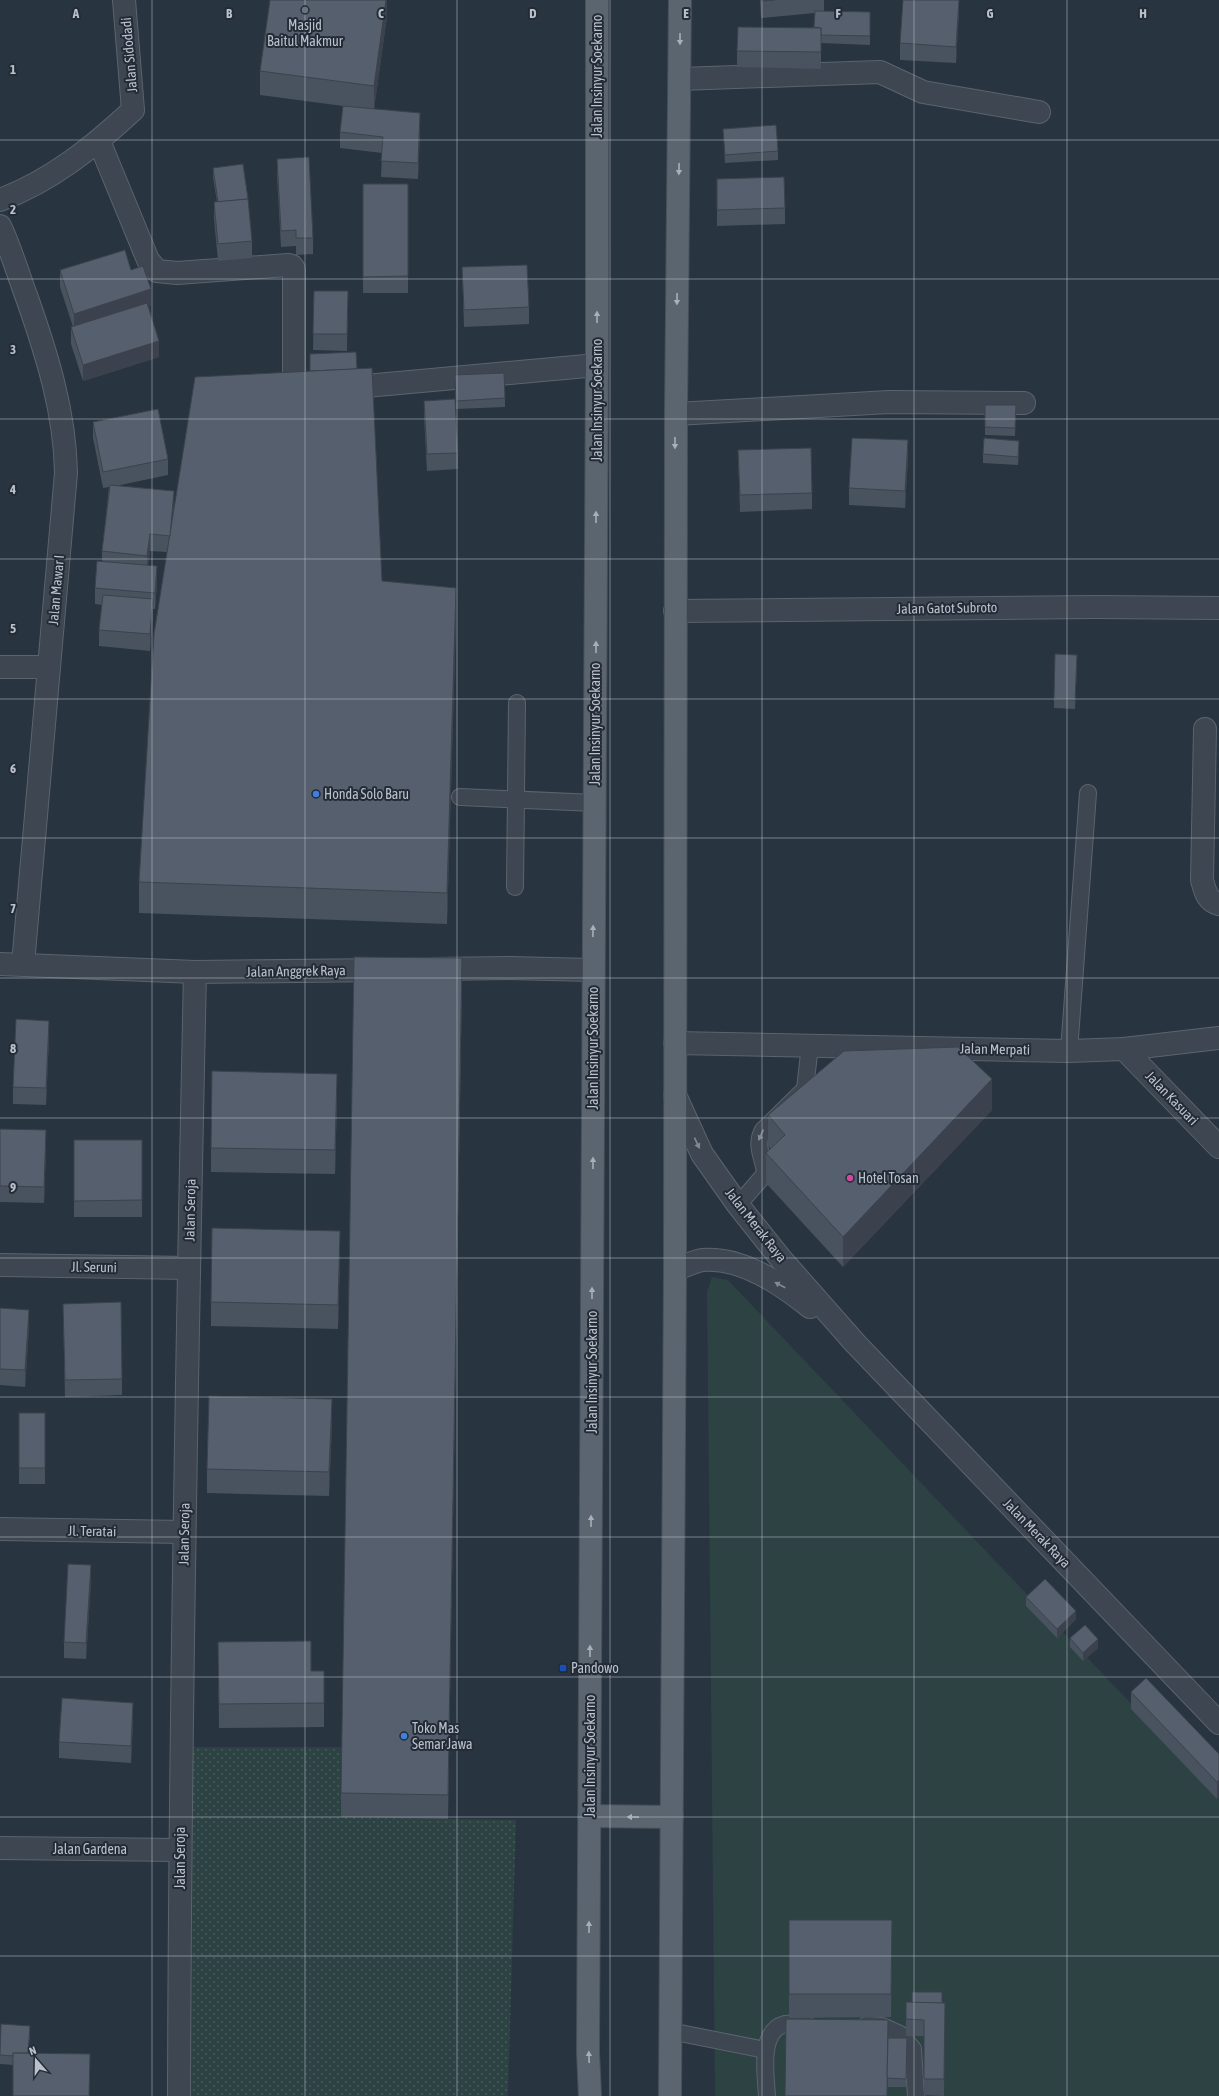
<svg xmlns="http://www.w3.org/2000/svg" width="1219" height="2096" font-family="'Asap Condensed',sans-serif">
	<style>
		.grass { fill: url(#grass-dots) }
		.park { fill: #2c4243 }
		.lines { fill: none; stroke-linecap: round; stroke-linejoin: round }
		.lane-casing { stroke: #5b646e; stroke-width: 18 }
		.street-casing { stroke: #5b646e; stroke-width: 24 }
		.primary-casing { stroke: #474f5a; stroke-width: 24 }
		.lane { stroke: #3d4651; stroke-width: 16 }
		.street { stroke: #3d4651; stroke-width: 22 }
		.primary { stroke: #5b6570; stroke-width: 22 }
		.wall { fill: #49525f }
		.shaded-wall { fill: #3c424d }
		.building { fill: #555f6e; stroke: #3c424d }
		.oneway { fill: #a7afb9 }
		.oneway2 { fill: #828a94 }
		.grid { fill: none; stroke: #bac1cb; stroke-width: 1; stroke-opacity: 0.55 }
		.worship-dot { fill: #6b7280; stroke: #222b36; stroke-width: 1.5 }
		.shop-dot { fill: #3f7fe0; stroke: #222b36; stroke-width: 1.5 }
		.hotel-dot { fill: #d1479c; stroke: #222b36; stroke-width: 1.5 }
		.transit-dot { fill: #1a4fb4; stroke: #222b36; stroke-width: 1.5 }
		.labels { text-anchor: middle; stroke-width: 4; stroke-linejoin: round; paint-order: stroke }
		.poi-label { font-size: 14px; fill: #bac1cb; stroke: #222b36; text-anchor: start }
		.street-label { font-size: 14px; fill: #bac1cb; stroke: #222b36 }
		.grid-label { font-size: 13px; text-anchor: middle; font-weight: bold; fill: #bac1cb; stroke: #222b36; stroke-width: 4; stroke-linejoin: round; paint-order: stroke }
	</style>
	<defs>
		<pattern id="grass-dots" width="8" height="8" patternUnits="userSpaceOnUse"><rect width="8" height="8" fill="#2c4243"/><path d="M2 2h.1M6 6h.1" fill="none" stroke="#485c5d" stroke-width="1.8" stroke-linecap="round"/></pattern>
	</defs>
	<rect width="100%" height="100%" fill="#293441"/>
	<!-- grass -->
	<polygon class="grass" points="193,1747 342,1747 341,1817 516,1820 508,2096 184,2096"/>
	<!-- park -->
	<polygon class="park" points="712,1277 728,1280 1219,1796 1219,2096 715,2096 707,1292"/>
	<g class="lines">
		<defs>
			<g id="lane">
				<polyline points="460,797 595,803"/>
				<polyline points="515,887 517,703"/>
				<polyline points="1069,1051 1088,793"/>
				<path d="M738 1205 765 1174C764 1158 754 1146 763 1130L805 1089 810 1045"/>
				<polyline points="866,2025 882,2026 900,2034 913,2049 916,2096"/>
				<polyline points="670,2031 765,2050"/>
				<path d="M767 2096C766 2076 758 2031 785 2024 792 2023 801 2024 807 2025"/>
			</g>
			<g id="street">
				<polyline points="680,79 880,72 923,92 1039,112"/>
				<polyline points="99,141 148,260 157,271 177,273 288,265 292,266 294,269 294,388 297,391 307,390"/>
				<path d="M0 200C51 181 93 147 133 110L124 0"/>
				<path d="M0 226C11 249 18 274 27 298 47 355 65 412 66 473L23 964"/>
				<polyline points="344,388 597,365"/>
				<polyline points="676,414 889,402 1024,403"/>
				<polyline points="675,611 1096,607 1219,608"/>
				<polyline points="0,667 49,667"/>
				<path d="M1205 729 1202 880C1205 891 1207 901 1219 904"/>
				<polyline points="0,964 195,972 384,970"/>
				<polyline points="432,969 509,968 593,970"/>
				<polyline points="675,1043 1069,1051 1124,1049 1219,1038"/>
				<polyline points="1124,1049 1219,1147"/>
				<polyline points="675,1095 702,1154 738,1205 781,1259 855,1343 1219,1723"/>
				<polyline points="0,1265 189,1268"/>
				<path d="M675 1270C683 1267 694 1261 703 1260 742 1257 781 1284 810 1307"/>
				<polyline points="0,1529 184,1532"/>
				<polyline points="0,1848 179,1850"/>
				<path d="M179 2096C180 1721 187 1347 195 972"/>
			</g>
			<g id="primary">
				<polyline points="589,1816 672,1817"/>
				<polyline points="590,2096 588,2052 597,365 597,0"/>
				<polyline points="670,2096 675,1270 676,414 680,0"/>
			</g>
		</defs>
		<!-- lane casing -->
		<use href="#lane" class="lane-casing"/>
		<!-- street casing -->
		<use href="#street" class="street-casing"/>
		<!-- primary casing -->
		<use href="#primary" class="primary-casing"/>
		<!-- lane -->
		<use href="#lane" class="lane"/>
		<!-- street -->
		<use href="#street" class="street"/>
		<!-- primary -->
		<use href="#primary" class="primary"/>
	</g>
	<!-- wall -->
	<g class="wall">
		<polygon points="387,0 387,16 374,109 420,129 418,179 381,177 382,153 340,148 340,132 358,108 260,95 260,71"/>
		<polygon points="760,0 824,0 824,11 870,12 870,45 821,43 821,69 737,67 737,51 814,27 815,13 761,18"/>
		<polygon points="959,0 959,10 956,63 900,60 900,43"/>
		<polygon points="723,129 778,151 778,160 725,163"/>
		<polygon points="277,159 313,238 313,254 296,255 296,246 281,247 277,176"/>
		<polygon points="213,168 252,241 252,258 218,261 214,219 214,202 217,202 213,177"/>
		<polygon points="717,179 785,208 785,224 717,226"/>
		<rect x="363" y="184" width="45" height="109"/>
		<polygon points="462,267 529,307 529,324 464,327"/>
		<polygon points="60,270 131,270 151,306 149,306 159,357 83,381 71,344 71,327 73,327 60,287"/>
		<polygon points="314,291 348,291 347,351 313,350"/>
		<polygon points="310,354 357,369 382,581 456,618 447,924 139,913 139,882 167,552 150,551 148,565 157,583 155,609 153,609 150,651 99,646 99,630 102,605 95,604 95,588 102,562 102,551 109,487 103,488 93,438 93,422 168,459 168,475 116,486 174,507 173,513 310,371"/>
		<polygon points="455,375 505,398 505,407 456,409"/>
		<polygon points="424,401 458,453 458,469 427,471 424,417"/>
		<polygon points="985,405 1016,405 1015,436 985,435"/>
		<polygon points="1019,449 1018,465 983,463 983,454"/>
		<polygon points="738,450 812,493 812,509 740,512"/>
		<polygon points="908,456 905,508 849,505 849,488"/>
		<polygon points="1077,664 1075,709 1054,708 1054,699"/>
		<polygon points="462,982 448,1819 341,1817 341,1793"/>
		<polygon points="49,1037 46,1105 13,1104 13,1087"/>
		<polygon points="337,1098 335,1174 211,1172 211,1148"/>
		<polygon points="992,1110 843,1267 766,1183 766,1153 771,1149 768,1146 768,1115"/>
		<polygon points="0,1129 46,1147 44,1203 0,1202"/>
		<rect x="74" y="1140" width="68" height="77"/>
		<polygon points="340,1255 338,1329 211,1326 211,1302"/>
		<polygon points="63,1304 122,1379 122,1395 65,1397"/>
		<polygon points="0,1308 29,1326 25,1387 0,1385"/>
		<rect x="19" y="1413" width="26" height="71"/>
		<polygon points="332,1423 329,1496 207,1493 207,1469"/>
		<polygon points="91,1581 86,1659 64,1658 64,1642"/>
		<polygon points="1026,1597 1076,1619 1057,1638 1026,1606"/>
		<polygon points="1070,1638 1098,1648 1083,1661 1070,1647"/>
		<polygon points="218,1642 311,1671 324,1671 324,1727 219,1728"/>
		<polygon points="1131,1692 1219,1754 1217,1799 1131,1709"/>
		<polygon points="133,1720 131,1763 59,1758 59,1742"/>
		<polygon points="789,1920 892,1944 891,2017 789,2018"/>
		<polygon points="906,2002 945,2003 944,2096 924,2095 924,2036 906,2036"/>
		<polygon points="0,2034 30,2035 28,2053 90,2054 89,2096 13,2096 13,2065 0,2064"/>
		<polygon points="907,2038 906,2087 888,2087 888,2041"/>
	</g>
	<!-- shaded-wall -->
	<g class="shaded-wall">
		<polygon points="386,0 387,0 387,16 374,110 374,86"/>
		<polygon points="959,0 959,10 956,63 956,47"/>
		<polygon points="420,113 420,129 418,179 418,163"/>
		<polygon points="151,289 151,306 74,331 74,314"/>
		<polygon points="159,341 159,357 83,381 83,365"/>
		<polygon points="908,440 908,456 905,508 905,491"/>
		<polygon points="174,491 174,507 170,552 170,536"/>
		<polygon points="150,534 150,551 147,573 147,556"/>
		<polygon points="157,566 157,583 155,609 155,593"/>
		<polygon points="456,588 456,618 447,924 447,893"/>
		<polygon points="153,599 153,616 150,651 150,634"/>
		<polygon points="462,958 462,982 448,1819 448,1795"/>
		<polygon points="49,1021 49,1037 46,1105 46,1088"/>
		<polygon points="337,1074 337,1098 335,1174 335,1150"/>
		<polygon points="992,1079 992,1110 843,1267 843,1237"/>
		<polygon points="46,1130 46,1147 44,1203 44,1187"/>
		<polygon points="340,1231 340,1255 338,1329 338,1305"/>
		<polygon points="29,1310 29,1326 25,1387 25,1370"/>
		<polygon points="332,1399 332,1423 329,1496 329,1472"/>
		<polygon points="91,1565 91,1581 86,1659 86,1643"/>
		<polygon points="1076,1611 1076,1619 1057,1638 1057,1629"/>
		<polygon points="1098,1639 1098,1648 1083,1661 1083,1653"/>
		<polygon points="133,1703 133,1720 131,1763 131,1746"/>
		<polygon points="1219,1780 1219,1797 1217,1799 1217,1782"/>
	</g>
	<!-- building -->
	<g class="building">
		<polygon points="270,0 386,0 374,86 260,71"/>
		<polygon points="761,0 775,0 761,1"/>
		<polygon points="903,0 959,0 956,47 900,43"/>
		<polygon points="815,11 870,12 870,36 821,35 821,28 814,27"/>
		<polygon points="738,27 821,28 821,52 737,51"/>
		<polygon points="343,106 420,113 418,163 381,161 383,137 340,132"/>
		<polygon points="776,125 778,151 725,155 723,129"/>
		<polygon points="309,157 313,238 296,238 296,230 281,231 277,159"/>
		<polygon points="243,164 248,199 218,202 213,168"/>
		<polygon points="784,177 785,208 717,210 717,179"/>
		<polygon points="363,184 408,184 408,276 363,277"/>
		<polygon points="248,199 252,241 218,244 214,202"/>
		<polygon points="125,250 131,270 143,266 151,289 74,314 60,270"/>
		<polygon points="527,265 529,307 464,310 462,267"/>
		<polygon points="314,291 348,291 347,334 313,334"/>
		<polygon points="147,303 159,341 83,365 71,327"/>
		<polygon points="356,352 357,369 310,371 310,354"/>
		<polygon points="372,368 382,581 456,588 447,893 139,882 154,634 195,377"/>
		<polygon points="504,373 505,398 456,401 455,375"/>
		<polygon points="455,399 458,453 427,454 424,401"/>
		<polygon points="985,405 1016,405 1015,428 985,427"/>
		<polygon points="158,409 168,459 103,472 93,422"/>
		<polygon points="852,438 908,440 905,491 849,488"/>
		<polygon points="984,438 1019,441 1018,457 983,454"/>
		<polygon points="811,448 812,493 740,495 738,450"/>
		<polygon points="110,485 174,491 170,536 150,534 147,556 102,551"/>
		<polygon points="97,561 157,566 155,593 95,588"/>
		<polygon points="103,595 153,599 150,634 99,630"/>
		<polygon points="1055,654 1077,655 1075,700 1054,699"/>
		<polygon points="354,957 462,958 448,1795 341,1793"/>
		<polygon points="16,1019 49,1021 46,1088 13,1087"/>
		<polygon points="958,1047 992,1079 843,1237 766,1153 785,1135 768,1115 844,1051"/>
		<polygon points="212,1071 337,1074 335,1150 211,1148"/>
		<polygon points="0,1129 46,1130 44,1187 0,1186"/>
		<polygon points="74,1140 142,1140 142,1200 74,1201"/>
		<polygon points="212,1228 340,1231 338,1305 211,1302"/>
		<polygon points="121,1302 122,1379 65,1380 63,1304"/>
		<polygon points="0,1308 29,1310 25,1370 0,1369"/>
		<polygon points="209,1396 332,1399 329,1472 207,1469"/>
		<rect x="19" y="1413" width="26" height="55"/>
		<polygon points="68,1564 91,1565 86,1643 64,1642"/>
		<polygon points="1045,1579 1076,1611 1057,1629 1026,1597"/>
		<polygon points="1085,1625 1098,1639 1083,1653 1070,1638"/>
		<polygon points="311,1641 311,1671 324,1671 324,1703 219,1704 218,1642"/>
		<polygon points="1146,1678 1219,1754 1219,1780 1217,1782 1131,1692"/>
		<polygon points="62,1698 133,1703 131,1746 59,1742"/>
		<polygon points="789,1920 892,1920 891,1994 789,1994"/>
		<rect x="912" y="1992" width="30" height="11"/>
		<polygon points="906,2002 945,2003 944,2079 924,2079 924,2020 906,2019"/>
		<polygon points="786,2019 888,2020 887,2096 785,2096"/>
		<polygon points="1,2024 30,2026 28,2053 13,2053 13,2056 0,2055"/>
		<polygon points="888,2038 907,2038 906,2079 887,2078"/>
		<polygon points="13,2053 90,2054 89,2096 13,2096"/>
	</g>
	<!-- one-way arrows -->
	<defs><path id="oneway-solid" d="M-6-.8H1V-3.2L6.5 0L1 3.2V.8H-6Z"/></defs>
	<g class="oneway">
		<use href="#oneway-solid" transform="translate(680 39) rotate(90)"/>
		<use href="#oneway-solid" transform="translate(679 169) rotate(91)"/>
		<use href="#oneway-solid" transform="translate(677 299) rotate(91)"/>
		<use href="#oneway-solid" transform="translate(597 317) rotate(-90)"/>
		<use href="#oneway-solid" transform="translate(675 443) rotate(90)"/>
		<use href="#oneway-solid" transform="translate(596 517) rotate(-90)"/>
		<use href="#oneway-solid" transform="translate(596 647) rotate(-90)"/>
		<use href="#oneway-solid" transform="translate(593 931) rotate(-89)"/>
		<use href="#oneway-solid" transform="translate(593 1163) rotate(-90)"/>
		<use href="#oneway-solid" transform="translate(592 1293) rotate(-90)"/>
		<use href="#oneway-solid" transform="translate(591 1521) rotate(-90)"/>
		<use href="#oneway-solid" transform="translate(590 1651) rotate(-90)"/>
		<use href="#oneway-solid" transform="translate(633 1817) rotate(-179)"/>
		<use href="#oneway-solid" transform="translate(589 1927) rotate(-90)"/>
		<use href="#oneway-solid" transform="translate(589 2057) rotate(-92)"/>
	</g>
	<g class="oneway2">
		<use href="#oneway-solid" transform="translate(761 1135) rotate(114)"/>
		<use href="#oneway-solid" transform="translate(697 1143) rotate(65)"/>
		<use href="#oneway-solid" transform="translate(780 1285) rotate(-152)"/>
	</g>
	<!-- grid -->
	<path class="grid" d="M152 0V2096M305 0V2096M457 0V2096M610 0V2096M762 0V2096M914 0V2096M1067 0V2096M0 140H1219M0 279H1219M0 419H1219M0 559H1219M0 699H1219M0 838H1219M0 978H1219M0 1118H1219M0 1258H1219M0 1397H1219M0 1537H1219M0 1677H1219M0 1817H1219M0 1956H1219"/>
	<!-- markers -->
	<circle class="worship-dot" cx="305" cy="10" r="4"/>
	<g class="shop-dot">
		<circle cx="316" cy="794" r="4"/>
		<circle cx="404" cy="1736" r="4"/>
	</g>
	<circle class="hotel-dot" cx="850" cy="1178" r="4"/>
	<rect class="transit-dot" x="559" y="1664" width="8" height="8" rx="2"/>
	<g class="labels">
		<!-- poi labels -->
		<g class="poi-label">
			<text x="305" y="30" text-anchor="middle">Masjid<tspan x="305" dy="16">Baitul Makmur</tspan></text>
			<text x="324" y="799">Honda Solo Baru</text>
			<text x="858" y="1183">Hotel Tosan</text>
			<text x="571" y="1673">Pandowo</text>
			<text x="412" y="1733">Toko Mas<tspan x="412" dy="16">Semar Jawa</tspan></text>
		</g>
		<!-- street labels -->
		<g class="street-label">
			<text transform="translate(129 55) rotate(-95)" y="5">Jalan Sidodadi</text>
			<text transform="translate(597 76) rotate(-90)" y="5">Jalan Insinyur Soekarno</text>
			<text transform="translate(597 400) rotate(-90)" y="5">Jalan Insinyur Soekarno</text>
			<text transform="translate(56 590) rotate(-85)" y="5">Jalan Mawar I</text>
			<text transform="translate(947 608) rotate(-1)" y="5">Jalan Gatot Subroto</text>
			<text transform="translate(595 724) rotate(-90)" y="5">Jalan Insinyur Soekarno</text>
			<text transform="translate(296 971) rotate(-1)" y="5">Jalan Anggrek Raya</text>
			<text transform="translate(593 1048) rotate(-90)" y="5">Jalan Insinyur Soekarno</text>
			<text transform="translate(995 1049) rotate(1)" y="5">Jalan Merpati</text>
			<text transform="translate(1172 1098) rotate(46)" y="5">Jalan Kasuari</text>
			<text transform="translate(190 1210) rotate(-89)" y="5">Jalan Seroja</text>
			<text transform="translate(756 1225) rotate(52)" y="5">Jalan Merak Raya</text>
			<text transform="translate(94 1267) rotate(1)" y="5">Jl. Seruni</text>
			<text transform="translate(592 1372) rotate(-90)" y="5">Jalan Insinyur Soekarno</text>
			<text transform="translate(92 1531) rotate(1)" y="5">Jl. Teratai</text>
			<text transform="translate(1037 1533) rotate(46)" y="5">Jalan Merak Raya</text>
			<text transform="translate(184 1534) rotate(-89)" y="5">Jalan Seroja</text>
			<text transform="translate(590 1756) rotate(-90)" y="5">Jalan Insinyur Soekarno</text>
			<text x="90" y="1854">Jalan Gardena</text>
			<text transform="translate(180 1858) rotate(-90)" y="5">Jalan Seroja</text>
		</g>
	</g>
	<g class="grid-label">
		<text x="76" y="18">A</text>
		<text x="229" y="18">B</text>
		<text x="381" y="18">C</text>
		<text x="533" y="18">D</text>
		<text x="686" y="18">E</text>
		<text x="838" y="18">F</text>
		<text x="990" y="18">G</text>
		<text x="1143" y="18">H</text>
		<text x="13" y="74">1</text>
		<text x="13" y="214">2</text>
		<text x="13" y="354">3</text>
		<text x="13" y="494">4</text>
		<text x="13" y="633">5</text>
		<text x="13" y="773">6</text>
		<text x="13" y="913">7</text>
		<text x="13" y="1053">8</text>
		<text x="13" y="1192">9</text>
	</g>
	<!-- north arrow -->
	<g transform="translate(36 2060) rotate(340)" stroke="#222b36" stroke-width="3" paint-order="stroke">
	<path d="M0-3L7 15L0 10L-7 15Z" fill="#bac1cb"/>
	<text y="-6" font-size="11" font-weight="bold" text-anchor="middle" fill="#bac1cb">N</text>
	</g>
</svg>
